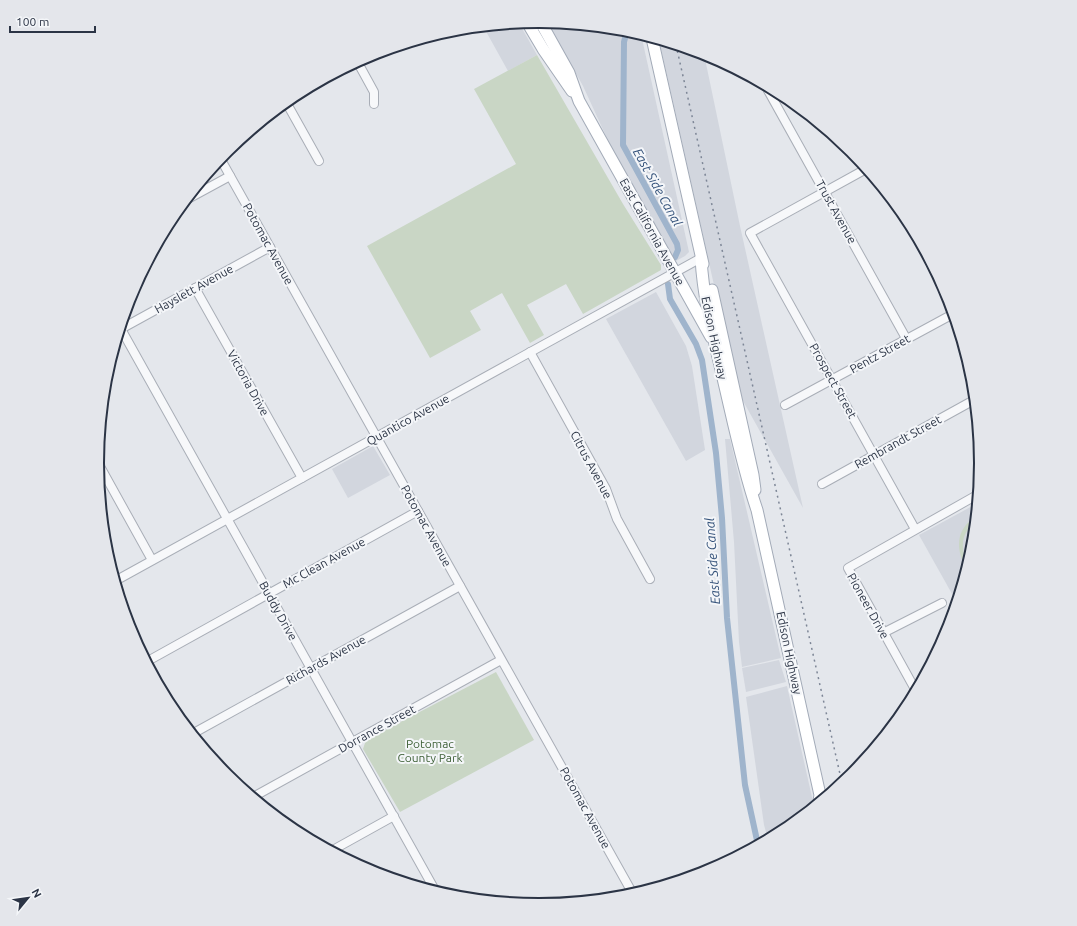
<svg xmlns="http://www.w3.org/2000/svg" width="1077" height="926" font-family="Ubuntu,sans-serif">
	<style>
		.built { fill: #d2d6de }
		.green { fill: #c9d6c5 }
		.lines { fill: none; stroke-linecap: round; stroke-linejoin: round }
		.canal { stroke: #9fb4cc; stroke-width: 6 }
		.minor-casing { stroke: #a9aeb7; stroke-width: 10 }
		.major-casing { stroke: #a3abb8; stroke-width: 13 }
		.minor { stroke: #f7f8fa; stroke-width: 8 }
		.major { stroke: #fff; stroke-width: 11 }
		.rail { stroke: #7d8696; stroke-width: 1.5; stroke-dasharray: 2 4; stroke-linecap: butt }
		.labels { text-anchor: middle; stroke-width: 4; stroke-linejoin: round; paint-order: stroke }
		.street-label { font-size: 12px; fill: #2b3445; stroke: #f4f6f9 }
		.park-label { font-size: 12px; fill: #3f6138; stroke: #f4f6f9 }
		.water-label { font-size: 13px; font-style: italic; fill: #34527a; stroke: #f4f6f9 }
		.rim { fill: none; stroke: #2b3445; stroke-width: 2 }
	</style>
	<rect width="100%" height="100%" fill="#e4e7ec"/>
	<!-- built -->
	<g class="built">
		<polygon points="547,22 625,30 641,34 689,252 685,256 674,262 617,160 583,86"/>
		<polygon points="519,23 537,55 508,71 483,26"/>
		<polygon points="659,40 704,54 740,226 803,508 738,392"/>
		<polygon points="656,292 686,346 692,366 705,450 686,461 606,319"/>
		<polygon points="725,439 730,439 781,658 742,667 739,642 734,542"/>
		<polygon points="373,446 390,475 348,498 332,469"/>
		<polygon points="976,504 972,549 956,601 919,535"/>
		<polygon points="779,660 786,682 746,692 742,668"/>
		<polygon points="787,686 814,806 784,831 768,839 764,825 746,697"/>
	</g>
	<!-- green -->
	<g class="green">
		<polygon points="537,55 623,204 661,265 661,270 583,314 566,284 527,305 544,335 530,343 502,293 470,311 481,330 430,358 367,246 516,164 474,89"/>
		<path d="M975 517C975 523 972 524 969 528 960 539 962 552 968 563L966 568C956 550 955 530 975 517Z"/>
		<polygon points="496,672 534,740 400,812 363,749 366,740"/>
	</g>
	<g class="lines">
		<!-- canal -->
		<g class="canal">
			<polyline points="627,30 624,42 623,145 677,244 678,250 675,257"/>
			<polyline points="668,284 670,299 696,344 702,360 716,453 722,518 727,618 745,785 758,845"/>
		</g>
		<defs>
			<g id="minor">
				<polyline points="357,61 374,92 374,104"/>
				<polyline points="765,85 907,340"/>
				<polyline points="286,102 319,161"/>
				<polyline points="220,158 633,894"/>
				<polyline points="866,169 750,233 915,529"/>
				<polyline points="184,201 230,176"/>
				<polyline points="195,288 302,478"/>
				<polyline points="121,329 436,892"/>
				<polyline points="119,330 270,247"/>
				<polyline points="530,352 606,489 617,519 650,579"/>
				<polyline points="785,405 953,314"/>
				<polyline points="97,461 152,560"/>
				<polyline points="822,484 974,400"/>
				<polyline points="115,581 701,258"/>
				<polyline points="883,633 942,603"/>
				<polyline points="146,662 418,511"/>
				<polyline points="916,691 848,568 977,495"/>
				<polyline points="192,734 460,586"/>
				<polyline points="253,797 501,660"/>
				<polyline points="331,851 394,816"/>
			</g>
			<g id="major">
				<polyline points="540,21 569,73 579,101 711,337"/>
				<polyline points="527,22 543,49 572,91"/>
				<polyline points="652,38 703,264"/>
				<path d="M701 258C703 297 713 336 722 374 733 420 742 466 757 510L820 795 819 801"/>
				<polyline points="712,290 753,475 755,490"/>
			</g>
		</defs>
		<!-- minor casing -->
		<use href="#minor" class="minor-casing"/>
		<!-- major casing -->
		<use href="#major" class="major-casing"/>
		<!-- minor -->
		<use href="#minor" class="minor"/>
		<!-- major -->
		<use href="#major" class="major"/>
		<!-- rail -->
		<polyline class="rail" points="676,45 842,783"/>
	</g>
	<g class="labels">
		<!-- street labels -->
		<g class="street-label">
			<text transform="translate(836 212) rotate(61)" y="4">Trust Avenue</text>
			<text transform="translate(652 232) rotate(61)" y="4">East California Avenue</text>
			<text transform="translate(268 244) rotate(61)" y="4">Potomac Avenue</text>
			<text transform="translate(194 289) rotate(-29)" y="4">Hayslett Avenue</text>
			<text transform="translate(714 338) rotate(78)" y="4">Edison Highway</text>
			<text transform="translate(880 354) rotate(-29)" y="4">Pentz Street</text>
			<text transform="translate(833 381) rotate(61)" y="4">Prospect Street</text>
			<text transform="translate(248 383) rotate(61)" y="4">Victoria Drive</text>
			<text transform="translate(408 420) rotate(-29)" y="4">Quantico Avenue</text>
			<text transform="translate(898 442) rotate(-29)" y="4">Rembrandt Street</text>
			<text transform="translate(591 465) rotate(62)" y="4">Citrus Avenue</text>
			<text transform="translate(426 526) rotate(61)" y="4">Potomac Avenue</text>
			<text transform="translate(324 563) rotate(-29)" y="4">Mc Clean Avenue</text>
			<text transform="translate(868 606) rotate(61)" y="4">Pioneer Drive</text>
			<text transform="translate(278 611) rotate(61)" y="4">Buddy Drive</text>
			<text transform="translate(789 653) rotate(78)" y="4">Edison Highway</text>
			<text transform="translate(326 660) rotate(-29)" y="4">Richards Avenue</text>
			<text transform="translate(377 729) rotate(-29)" y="4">Dorrance Street</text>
			<text transform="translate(585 808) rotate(61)" y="4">Potomac Avenue</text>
		</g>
		<!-- park labels -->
		<g class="park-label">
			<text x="430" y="748">Potomac<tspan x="430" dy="14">County Park</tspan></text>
		</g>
		<!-- water labels -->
		<g class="water-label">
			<text transform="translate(658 187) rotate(61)" y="5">East Side Canal</text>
			<text transform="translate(712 561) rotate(-94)" y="5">East Side Canal</text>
		</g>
	</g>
	<!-- crop -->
	<path d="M0 0H1077V926H0ZM104 463a435 435 0 1 1 870 0a435 435 0 1 1-870 0Z" fill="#e4e6eb" fill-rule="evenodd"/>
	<path class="rim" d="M104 463a435 435 0 1 1 870 0a435 435 0 1 1-870 0Z"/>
	<!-- north arrow -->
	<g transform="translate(28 898) rotate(61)" stroke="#f4f6f9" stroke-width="3" paint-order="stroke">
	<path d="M0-3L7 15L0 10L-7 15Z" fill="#2b3445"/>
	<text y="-6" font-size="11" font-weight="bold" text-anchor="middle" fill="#2b3445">N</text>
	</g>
	<!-- scale -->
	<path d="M10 26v6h85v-6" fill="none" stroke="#2b3445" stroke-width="2"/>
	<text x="16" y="26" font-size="12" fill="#2b3445" stroke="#f4f6f9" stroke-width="3" paint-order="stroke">100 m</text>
</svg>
